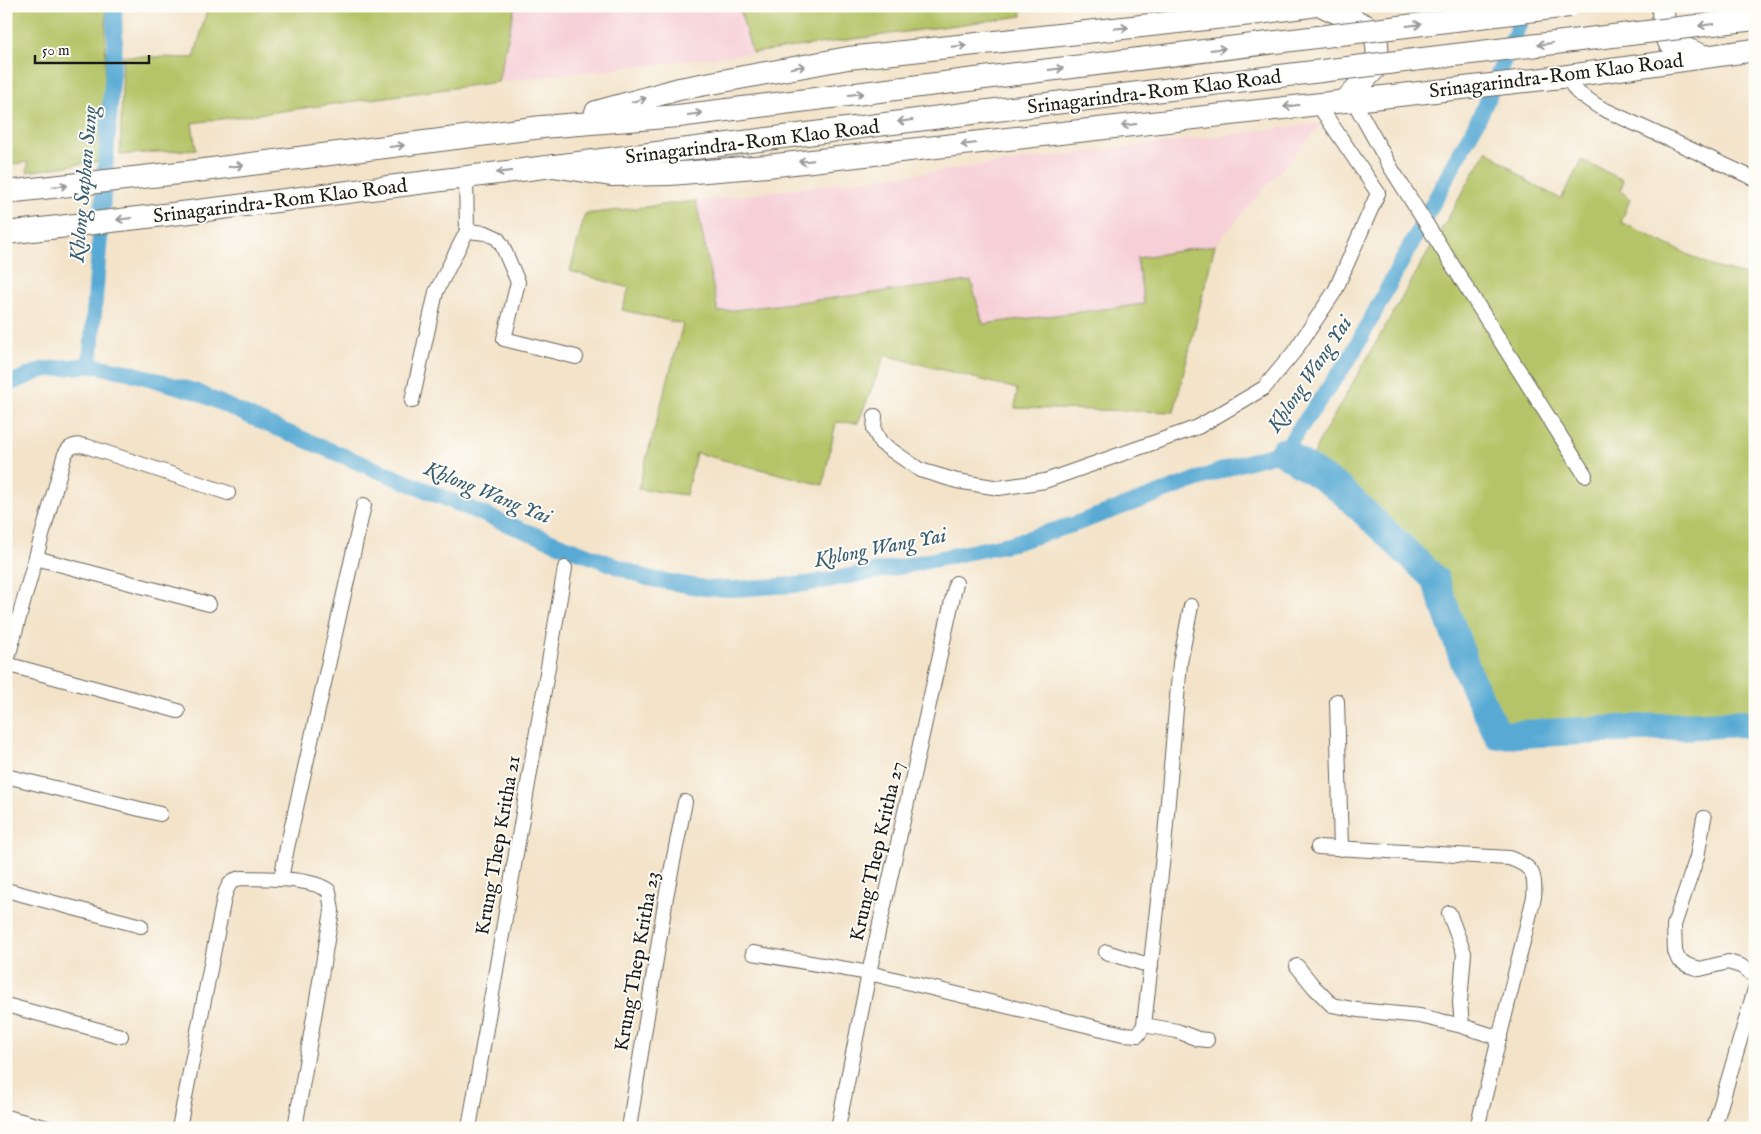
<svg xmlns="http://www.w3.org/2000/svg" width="1761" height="1134" font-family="'IM FELL English',serif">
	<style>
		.built { fill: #f6cfd7 }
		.green { fill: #b5c467; stroke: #687042 }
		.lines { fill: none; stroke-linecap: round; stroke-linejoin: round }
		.canal { stroke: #59aad4; stroke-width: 16 }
		.river { stroke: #59aad4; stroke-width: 28 }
		.minor-casing { stroke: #676259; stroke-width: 16 }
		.primary-casing { stroke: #676259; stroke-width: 24 }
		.minor { stroke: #fff; stroke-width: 14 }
		.primary { stroke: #fff; stroke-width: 22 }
		.primary-bridge-casing { stroke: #676259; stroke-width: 24; stroke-linecap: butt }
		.primary-bridge { stroke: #fff; stroke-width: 22 }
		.oneway { stroke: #999 }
		.labels { text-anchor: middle; stroke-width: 4; stroke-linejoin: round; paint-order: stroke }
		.street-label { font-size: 20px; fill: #1c1c1c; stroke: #fdfcf7 }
		.water-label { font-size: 21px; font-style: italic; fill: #375c6f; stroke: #fdfcf7 }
	</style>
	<rect width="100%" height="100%" fill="#fdfcf7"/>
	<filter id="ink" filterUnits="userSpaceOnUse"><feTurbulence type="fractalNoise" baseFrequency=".02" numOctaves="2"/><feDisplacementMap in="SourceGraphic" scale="10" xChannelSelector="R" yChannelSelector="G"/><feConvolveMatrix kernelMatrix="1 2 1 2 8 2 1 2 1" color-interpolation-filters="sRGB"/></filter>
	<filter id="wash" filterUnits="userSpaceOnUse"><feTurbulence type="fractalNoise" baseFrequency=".0096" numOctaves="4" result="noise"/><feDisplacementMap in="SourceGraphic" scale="20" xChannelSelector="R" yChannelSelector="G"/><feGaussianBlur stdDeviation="1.12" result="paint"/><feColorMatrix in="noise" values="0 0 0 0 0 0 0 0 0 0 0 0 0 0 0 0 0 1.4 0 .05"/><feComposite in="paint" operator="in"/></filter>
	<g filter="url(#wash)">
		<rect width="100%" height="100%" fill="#f3e3c9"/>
		<!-- built -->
		<g class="built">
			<polygon points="515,6 739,6 752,53 498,82"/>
			<polygon points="1322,123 1215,245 1137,258 1144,304 982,324 971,281 717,312 696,201"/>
		</g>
		<!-- green -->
		<g class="green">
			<polygon points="6,6 105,6 106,11 105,79 100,161 27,172 28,162 6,165"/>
			<polygon points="193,6 515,6 498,82 192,123 196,149 120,155 123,56 194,58 207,10"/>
			<polygon points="739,6 1021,6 1022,16 752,53"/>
			<polygon points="1487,150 1530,183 1561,199 1582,160 1623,180 1621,191 1630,199 1621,222 1714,267 1755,277 1755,720 1723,712 1513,728 1499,725 1456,606 1438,568 1370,500 1314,457 1317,445"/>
			<polygon points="696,201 718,312 971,281 983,324 1144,304 1137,258 1215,245 1174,412 1015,408 1017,389 885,355 858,423 836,422 823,485 696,453 686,495 638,489 683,324 622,310 629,288 570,271 585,214"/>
		</g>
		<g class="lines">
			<!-- canal -->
			<g class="canal">
				<polyline points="90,365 115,42 114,6"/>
				<polyline points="6,385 42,370 90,365 128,372 197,392 262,422 502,522 647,578 704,588 734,589 806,584 894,568 1013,543 1075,524 1239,464 1283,452 1351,356 1481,114 1527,6"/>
			</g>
			<!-- river -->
			<polyline class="river" points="1283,452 1340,489 1435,579 1470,678 1498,735 1742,723 1755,726"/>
		</g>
	</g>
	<g filter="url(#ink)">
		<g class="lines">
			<defs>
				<g id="minor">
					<polyline points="1565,75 1577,92 1599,107 1755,179"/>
					<polyline points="1353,100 1391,168 1585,475"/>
					<polyline points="467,231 486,233 497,238 502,245 518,282 504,339 576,357"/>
					<polyline points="412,401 436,292 467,231 466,177"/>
					<polyline points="875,416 874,430 881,443 920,470 957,481 999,488 1045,481 1198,427 1264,388 1294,352 1335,291 1378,193 1317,103"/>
					<polyline points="36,558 209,604"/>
					<path d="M6 664 64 457C68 446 76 444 86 446L228 493"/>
					<polyline points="6,664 178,711"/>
					<polyline points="1337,701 1341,849"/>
					<polyline points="6,776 160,814"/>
					<polyline points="1704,818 1697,857 1674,925 1675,951 1678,959 1687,965 1700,969 1728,962 1741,966 1755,976"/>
					<path d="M1318 847 1509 858C1532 866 1536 873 1534 897L1477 1128"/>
					<polyline points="281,879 287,848 364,505"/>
					<polyline points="6,890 141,926"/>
					<polyline points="1449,913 1464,953 1460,1002 1462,1026"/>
					<polyline points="1106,952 1151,966"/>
					<polyline points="753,953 869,973 1123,1034 1138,1035 1144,1025 1164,847 1180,663 1191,606"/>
					<polyline points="1297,966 1314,987 1332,1005 1358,1010 1420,1016 1462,1026 1500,1038"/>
					<polyline points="6,1005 121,1036"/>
					<polyline points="1144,1025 1177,1031 1198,1039 1207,1040"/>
					<polyline points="6,1117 48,1128"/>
					<path d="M179 1128 224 898C227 887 230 879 242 878 265 879 311 877 329 891L332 911 295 1128"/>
					<polyline points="469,1128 565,568"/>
					<polyline points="629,1128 666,897 685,802"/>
					<polyline points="838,1128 869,973 956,583"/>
					<polyline points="1714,1128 1755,989"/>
				</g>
				<g id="primary">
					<polyline points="1323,6 1366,26 1374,34 1377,44 1378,61 1375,68 1345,101"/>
					<path d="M1663 6C1663 18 1664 31 1669 42L1701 55"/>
					<polyline points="596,112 679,89 848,58 1251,14 1310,6"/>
					<polyline points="553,166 611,175 670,174 767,166 1561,77 1755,50"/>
					<polyline points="6,192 188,172 542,127 678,116 1008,75"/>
					<polyline points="6,233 190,212 988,111"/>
				</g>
			</defs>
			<!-- minor casing -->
			<use href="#minor" class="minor-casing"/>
			<!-- primary casing -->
			<use href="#primary" class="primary-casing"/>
			<!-- minor -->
			<use href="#minor" class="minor"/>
			<!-- primary -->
			<use href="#primary" class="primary"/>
			<defs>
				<g id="primary-bridge">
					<polyline points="1008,75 1569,6"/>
					<polyline points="988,111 1755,19"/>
				</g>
			</defs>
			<!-- primary-bridge casing -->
			<use href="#primary-bridge" class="primary-bridge-casing"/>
			<!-- primary-bridge -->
			<use href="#primary-bridge" class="primary-bridge"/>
		</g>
		<!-- one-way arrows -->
		<defs><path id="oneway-shaft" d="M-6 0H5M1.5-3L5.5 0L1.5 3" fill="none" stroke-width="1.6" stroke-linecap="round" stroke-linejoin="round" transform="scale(1.25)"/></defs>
		<g class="oneway">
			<use href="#oneway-shaft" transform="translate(1414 25) rotate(-7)"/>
			<use href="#oneway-shaft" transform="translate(1706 25) rotate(173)"/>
			<use href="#oneway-shaft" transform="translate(1121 28) rotate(-6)"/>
			<use href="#oneway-shaft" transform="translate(1545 44) rotate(173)"/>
			<use href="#oneway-shaft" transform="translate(959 46) rotate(-6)"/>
			<use href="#oneway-shaft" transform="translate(1218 49) rotate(-7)"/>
			<use href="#oneway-shaft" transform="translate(798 67) rotate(-10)"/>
			<use href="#oneway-shaft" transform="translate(1056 69) rotate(-7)"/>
			<use href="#oneway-shaft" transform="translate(856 94) rotate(-7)"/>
			<use href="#oneway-shaft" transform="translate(639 100) rotate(-16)"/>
			<use href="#oneway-shaft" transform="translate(1291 106) rotate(173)"/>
			<use href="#oneway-shaft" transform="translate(695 114) rotate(-7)"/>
			<use href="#oneway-shaft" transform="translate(905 121) rotate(173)"/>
			<use href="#oneway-shaft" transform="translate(1129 125) rotate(173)"/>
			<use href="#oneway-shaft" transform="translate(968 144) rotate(174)"/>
			<use href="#oneway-shaft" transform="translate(397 146) rotate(-7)"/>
			<use href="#oneway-shaft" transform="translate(806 161) rotate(174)"/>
			<use href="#oneway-shaft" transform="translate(236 166) rotate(-7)"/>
			<use href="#oneway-shaft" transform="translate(504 172) rotate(173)"/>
			<use href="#oneway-shaft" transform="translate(60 186) rotate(-6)"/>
			<use href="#oneway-shaft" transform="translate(124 219) rotate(173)"/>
		</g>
	</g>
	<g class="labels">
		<!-- street labels -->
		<g class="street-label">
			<text transform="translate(1556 75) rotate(-7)" y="7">Srinagarindra-Rom Klao Road</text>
			<text transform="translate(1154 91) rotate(-7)" y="7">Srinagarindra-Rom Klao Road</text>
			<text transform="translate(752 141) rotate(-7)" y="7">Srinagarindra-Rom Klao Road</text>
			<text transform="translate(280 200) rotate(-7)" y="7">Srinagarindra-Rom Klao Road</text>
			<text transform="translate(497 845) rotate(-80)" y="7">Krung Thep Kritha 21</text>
			<text transform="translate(876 851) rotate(-77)" y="7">Krung Thep Kritha 27</text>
			<text transform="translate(636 961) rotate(-80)" y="7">Krung Thep Kritha 23</text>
		</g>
		<!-- water labels -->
		<g class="water-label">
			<text transform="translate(83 184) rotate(-85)" y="7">Khlong Saphan Sung</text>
			<text transform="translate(1309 374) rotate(-56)" y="7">Khlong Wang Yai</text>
			<text transform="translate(488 492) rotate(22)" y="7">Khlong Wang Yai</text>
			<text transform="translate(880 547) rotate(-11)" y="7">Khlong Wang Yai</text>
		</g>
	</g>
	<!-- margin -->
	<rect width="1761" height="1134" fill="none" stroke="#fdfcf7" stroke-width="25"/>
	<!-- scale -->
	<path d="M35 55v8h114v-8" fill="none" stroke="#1c1c1c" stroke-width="2.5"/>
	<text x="42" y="55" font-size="15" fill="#1c1c1c" stroke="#fdfcf7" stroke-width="4" paint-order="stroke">50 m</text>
</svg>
